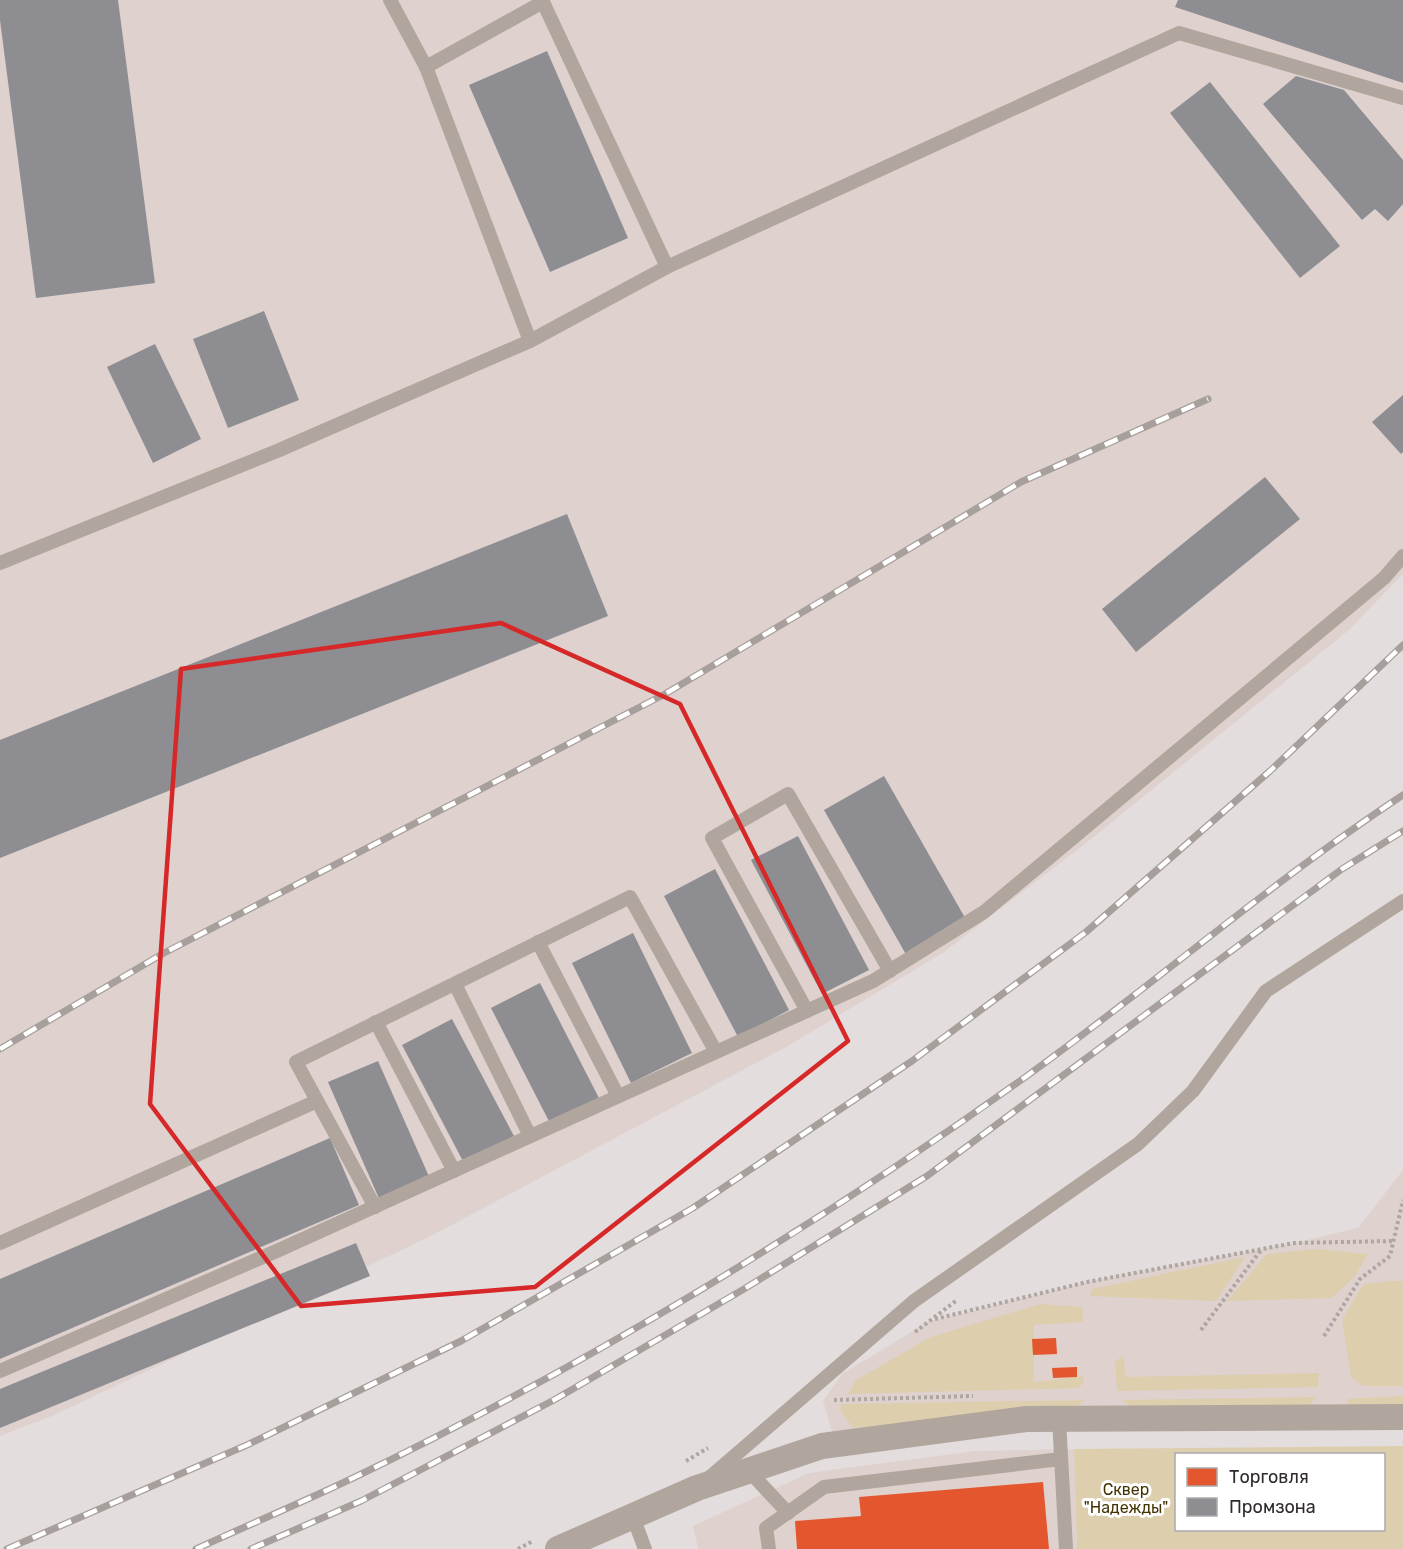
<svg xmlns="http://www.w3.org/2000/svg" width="1403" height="1549" font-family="Rubik,sans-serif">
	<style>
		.built { fill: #ded1ce }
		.green { fill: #ddceae; fill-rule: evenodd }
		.shops { fill: #e4572e }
		.industry { fill: #8d8d92 }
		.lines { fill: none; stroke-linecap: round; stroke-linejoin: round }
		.path { stroke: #ada6a1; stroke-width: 4; stroke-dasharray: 3 3; stroke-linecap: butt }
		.service { stroke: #b0a69e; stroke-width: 14 }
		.minor { stroke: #b0a69e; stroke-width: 26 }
		.rail-casing { stroke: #a79f9b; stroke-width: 7 }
		.rail { stroke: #fff; stroke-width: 4.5; stroke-dasharray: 14; stroke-linecap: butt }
		.marked { fill: none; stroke: #d62828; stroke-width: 4.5; stroke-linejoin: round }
		.labels { text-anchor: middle; stroke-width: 6; stroke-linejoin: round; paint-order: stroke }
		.park-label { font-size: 16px; fill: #453403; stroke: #fff }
	</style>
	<rect width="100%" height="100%" fill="#e3dedd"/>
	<!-- built -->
	<g class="built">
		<polygon points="0,0 1403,0 1403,574 1350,629 1085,844 944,952 788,1046 429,1237 52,1416 0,1436"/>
		<polygon points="1403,1170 1403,1416 1106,1419 836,1444 823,1401 842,1374 928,1322 1087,1282 1294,1243 1358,1228"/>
		<polygon points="1074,1449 1077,1549 698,1549 693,1526 809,1473 975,1451"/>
	</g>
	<!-- green -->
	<g class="green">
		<polygon points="1316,1249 1368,1254 1355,1276 1332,1298 1227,1301 1267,1254"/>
		<polygon points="1245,1257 1216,1301 1090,1296 1092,1289"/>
		<polygon points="1389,1281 1403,1281 1403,1386 1363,1386 1351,1377 1342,1319 1364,1284"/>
		<polygon points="1040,1304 1082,1307 1083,1322 1034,1325 1034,1382 1084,1376 1083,1383 1079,1388 848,1394 856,1380 931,1337"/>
		<polygon points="1124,1356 1125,1377 1319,1373 1318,1387 1117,1391 1115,1361"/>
		<polygon points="1403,1396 1403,1410 1350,1405 1347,1399"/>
		<polygon points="1316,1397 1309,1405 1138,1413 1122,1400"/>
		<polygon points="1085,1400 1073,1410 1061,1411 853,1428 840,1410 841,1404"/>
		<path d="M1403 1446V1549H1077L1074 1449ZM1176 1454H1384V1530H1176Z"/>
	</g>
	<!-- shops -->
	<g class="shops">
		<polygon points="1056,1338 1057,1354 1033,1355 1032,1339"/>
		<polygon points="1077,1367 1077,1377 1053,1378 1052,1368"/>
		<polygon points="1043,1482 1049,1549 797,1549 795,1521 861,1516 859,1497"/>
	</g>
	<!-- industry -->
	<g class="industry">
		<polygon points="0,0 118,0 155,283 36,298 0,20"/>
		<polygon points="1178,0 1403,0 1403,83 1175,7"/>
		<polygon points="547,51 628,238 550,272 469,85"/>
		<polygon points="1296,76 1344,90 1403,160 1403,204 1388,221 1375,209 1362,220 1263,104"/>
		<polygon points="1210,82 1340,246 1300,278 1170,113"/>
		<polygon points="264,311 299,400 228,428 193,339"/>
		<polygon points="155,344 201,439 153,463 107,367"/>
		<polygon points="1403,395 1403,452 1401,454 1372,422"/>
		<polygon points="1265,477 1300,519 1136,652 1102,609"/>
		<polygon points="567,514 608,616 0,858 0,740"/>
		<polygon points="884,776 968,923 908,958 824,810"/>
		<polygon points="798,836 869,970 822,994 751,860"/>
		<polygon points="715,869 789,1010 738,1037 664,896"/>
		<polygon points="633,933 692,1053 631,1083 572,963"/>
		<polygon points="540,983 602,1104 553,1129 491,1008"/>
		<polygon points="452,1019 515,1138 465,1165 402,1045"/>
		<polygon points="378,1061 431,1181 381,1203 328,1082"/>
		<polygon points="330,1138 359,1205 0,1359 0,1279"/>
		<polygon points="356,1243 370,1276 0,1428 0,1389"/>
	</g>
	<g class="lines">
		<!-- path -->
		<g class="path">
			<polyline points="935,1319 1087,1282 1294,1243 1394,1241"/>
			<polyline points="1201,1330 1261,1250"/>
			<polyline points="915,1332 957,1300"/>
			<polyline points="1324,1336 1360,1279 1390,1256 1403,1200"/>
			<polyline points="834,1400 973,1396"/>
			<polyline points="686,1461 708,1448"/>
			<polyline points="518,1549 533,1541"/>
		</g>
		<!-- service -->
		<g class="service">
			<polyline points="390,0 426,67 530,341"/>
			<polyline points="426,67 543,2 667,267"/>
			<polyline points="0,563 277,451 530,341 667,267 1179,33 1403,98"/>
			<polyline points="538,942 618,1096"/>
			<polyline points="455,984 530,1136"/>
			<polyline points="807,1011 712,838 788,794 890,971"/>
			<polyline points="376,1022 454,1171"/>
			<polyline points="375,1207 296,1062 630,897 716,1052"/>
			<polyline points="0,1243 317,1101"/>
			<polyline points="0,1371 279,1250 873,981 984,912 1384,578 1403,556"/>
			<polyline points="1059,1419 1066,1549"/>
			<polyline points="749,1471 788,1513"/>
			<polyline points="710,1477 914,1301 1138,1144 1193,1091 1266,991 1403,901"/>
			<polyline points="633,1517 645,1549"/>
			<polyline points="769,1549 766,1528 824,1487 1061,1459"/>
		</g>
		<!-- minor -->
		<polyline class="minor" points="558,1549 697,1488 822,1446 1026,1419 1403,1417"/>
		<defs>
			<g id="rail">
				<polyline points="0,1049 164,953 665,694 1021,482 1208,399"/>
				<polyline points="7,1549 247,1445 461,1341 693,1208 912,1061 1086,932 1270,771 1403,645"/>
				<path d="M196 1549C248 1525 301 1503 353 1478 584 1367 815 1227 1024 1078 1152 986 1271 882 1403 795"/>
				<polyline points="251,1549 361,1501 554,1400 744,1289 927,1176 1342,869 1403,831"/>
			</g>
		</defs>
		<!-- rail casing -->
		<use href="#rail" class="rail-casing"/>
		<!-- rail -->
		<use href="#rail" class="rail"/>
	</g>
	<!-- marked area -->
	<path class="marked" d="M501 623 680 704 848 1041 535 1287 301 1306 150 1104 181 669Z"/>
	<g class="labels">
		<!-- park labels -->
		<g class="park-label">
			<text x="1126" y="1495">Сквер<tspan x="1126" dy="18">"Надежды"</tspan></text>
		</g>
	</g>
	<!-- legend -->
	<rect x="1175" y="1453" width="210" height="78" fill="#ffffff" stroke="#abaaaa" stroke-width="1.5"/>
	<rect x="1187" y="1468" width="30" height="18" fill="#e4572e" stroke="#abaaaa" stroke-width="1.5"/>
	<text x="1229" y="1483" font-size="18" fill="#2e2b2a">Торговля</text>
	<rect x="1187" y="1498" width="30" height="18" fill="#8d8d92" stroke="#abaaaa" stroke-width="1.5"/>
	<text x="1229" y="1513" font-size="18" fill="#2e2b2a">Промзона</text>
</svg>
